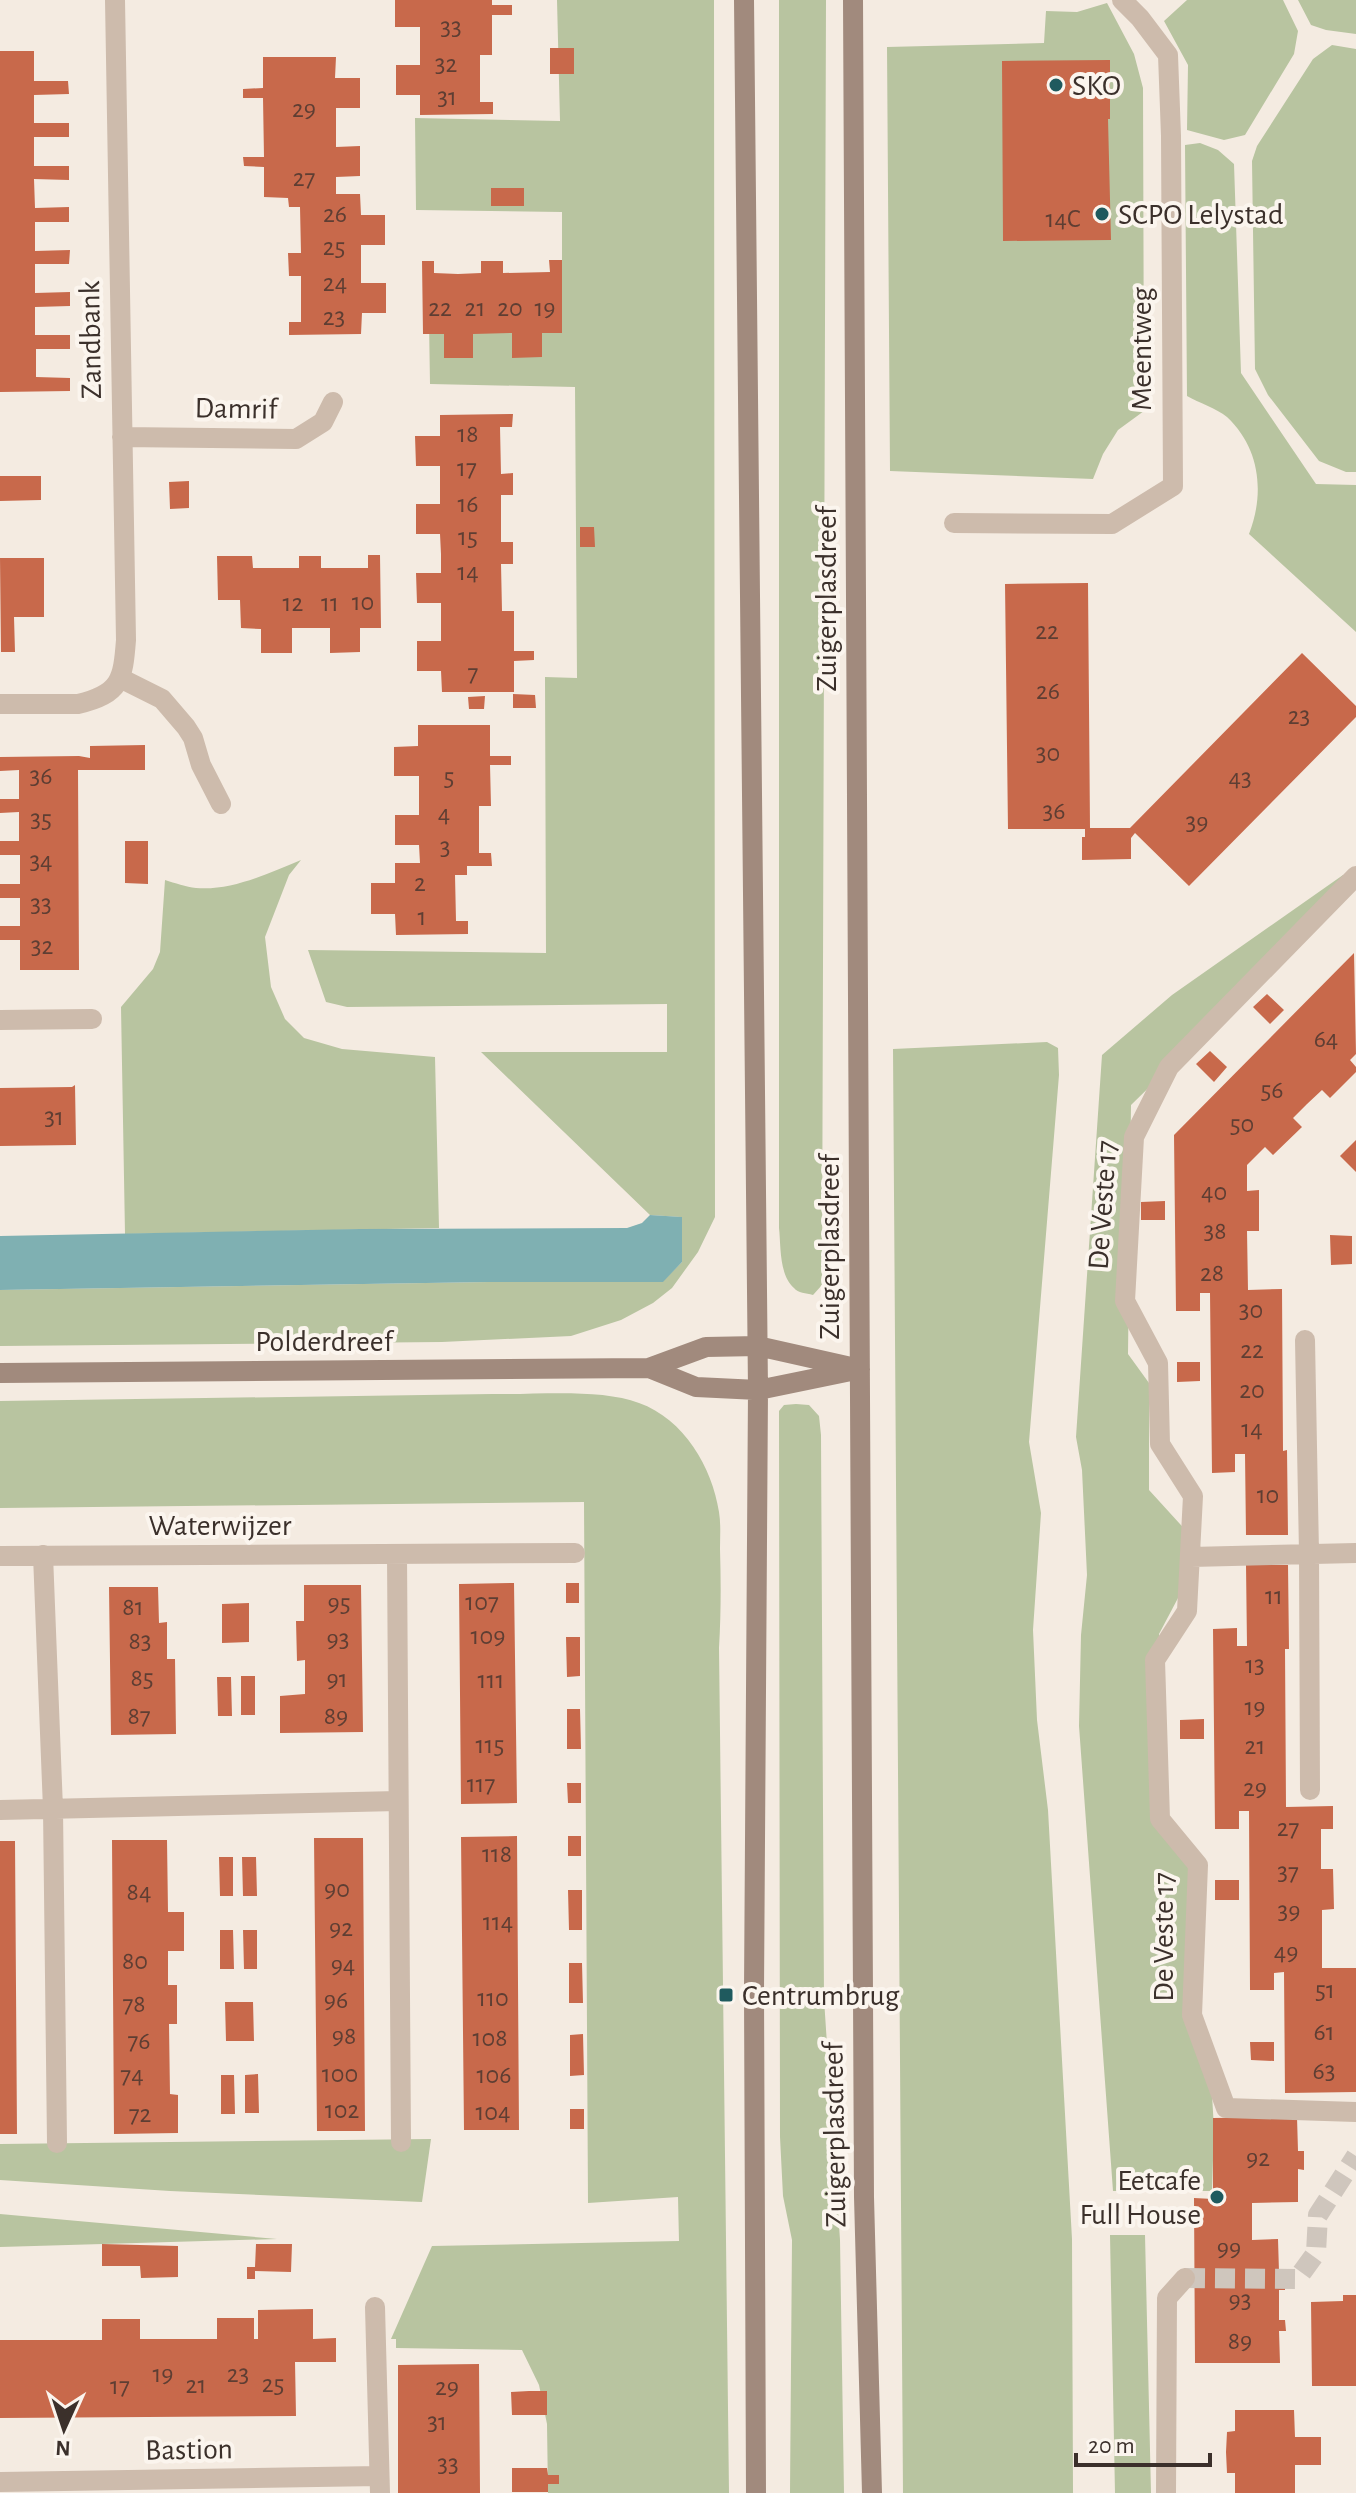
<svg xmlns="http://www.w3.org/2000/svg" width="1356" height="2493" font-family="'Alegreya Sans',sans-serif">
<style>
.green{fill:#b8c4a0}
.water{fill:#7fb0b2}
.building{fill:#c8694b}
.lines{fill:none;stroke-linecap:round;stroke-linejoin:round}
.street-tunnel{stroke:#cfc6bd;stroke-width:20;stroke-dasharray:20 10;stroke-linecap:butt}
.street{stroke:#cdbbac;stroke-width:20}
.secondary{stroke:#a18a7d;stroke-width:20}
.poi-dot{fill:#1f5a5e;stroke:#fbf5ee;stroke-width:3}
.labels{text-anchor:middle;stroke-width:8;stroke-linejoin:round;paint-order:stroke}
.number-label{font-size:26px;fill:#5e3e33}
.poi-label{font-size:30px;fill:#3b302b;stroke:#fbf5ee;text-anchor:start}
.street-label{font-size:30px;fill:#3b302b;stroke:#fbf5ee}
</style>
<rect width="100%" height="100%" fill="#f4ebe1"/>
<!-- green -->
<path class="green" d="M557,0H714L715,1217L698,1252L672,1288L653,1303L621,1320L571,1336L442,1342L0,1346V1290L489,1282H662L682,1262L681,1217L650,1215L481,1052H667V1004L347,1007L326,1002L308,950L546,953L545,677L577,678L575,387L430,384L429,321L562,320V212L416,210L415,118L560,121Z
M779,0H826L822,1285L813,1295C806,1293 798,1293 794,1288C779,1275 781,1246 779,1228Z
M1187,0H1283L1298,31L1294,54L1245,135L1224,140L1187,130L1188,65L1164,21Z
M1298,0H1356V34L1326,30L1311,25Z
M1107,3L1134,54L1143,88L1144,411L1118,430L1103,454L1093,479L890,471L887,47L1044,43L1046,11L1077,12Z
M1332,45L1356,49V472H1346L1319,461L1268,395L1255,369L1252,161L1257,146L1313,59Z
M1200,143L1218,150L1234,164L1241,373L1316,484L1356,485V632L1249,534C1265,493 1260,448 1227,417C1216,408 1199,403 1187,396L1185,145Z
M301,860L289,875L265,937L271,987L285,1019L304,1038L342,1049L435,1057L439,1228L125,1234L121,1007L153,969L160,952L165,880C175,883 186,887 196,888C232,891 269,873 301,860Z
M1343,875L1355,886L1131,1105L1128,1354L1149,1383V1490L1190,1535L1187,1581L1159,1634L1158,1825L1190,1857V1987L1209,2043L1214,2129L1212,2191H1113L1079,1726L1081,1635L1087,1575L1082,1470L1076,1437L1102,1055L1172,995Z
M1047,1042L1058,1048L1059,1075L1029,1442L1041,1513L1033,1630L1037,1720L1048,1810L1072,2239L1073,2493H903L893,1049Z
M492,1394C534,1395 600,1388 639,1403C684,1419 712,1467 719,1512C721,1524 720,1537 720,1549C721,1582 721,1615 719,1648L729,2493H548L547,2424L539,2385L522,2350L396,2348V2339H391L432,2246L679,2241L678,2197L588,2203L584,1502L0,1508V1401Z
M796,1404L809,1405L819,1416L821,1435L824,1999L840,2240L844,2493H790L792,2240L783,2196L780,2137L779,1411L784,1405Z
M431,2139L422,2202L170,2191L0,2180V2144Z
M0,2214L277,2239L0,2247Z
M1110,2235H1145L1151,2493H1115Z"/>
<!-- water -->
<path class="water" d="M650,1215L682,1217V1262L663,1282H489L0,1290V1236L360,1229L627,1228L642,1223Z"/>
<!-- building -->
<path class="building" d="M395,0H492V5H512V15H492V55H480V102H493V114L420,115V95H396V65H420V27H395Z
M550,48H574V74H550Z
M0,51H34V81H68L69,94L34,95V123H69V137H34V166H69V180L34,179L35,208L69,207V222H35V251L70,250L69,264H35V293L70,292V306L35,307V335H70V349H36V377L70,378V391L0,392Z
M263,57H336L335,78H360V108H336V147L360,146V176L336,177V194H360L361,215H385V245H361V283H386V313H362L361,334L289,335V322H301V276H289L288,253H301L300,207H289L288,198L264,197V167L244,166L243,157H264L263,98H243V89L263,88Z
M1110,60V119H1108L1111,240L1003,241L1002,61Z
M491,188H524V206H491Z
M549,260H562V333H542V357L512,358V333L473,334V358H444V334H423L422,261H434V273L458,274L481,273V261H503V273L550,272Z
M513,414L512,427H500L501,474L513,473V495H501V542H513V564H501L502,611H514V651H534V660L514,661V692H442L441,671H417V641H441V603H417L416,573H441V554L440,534H416V504H440V466H416L415,436H440V415Z
M0,476H41V500L0,501Z
M189,481V508L170,509L169,482Z
M580,527H594L595,547H580Z
M368,555H380L381,628H360V652L330,653V628H292V653H261V629L241,628L240,600H218L217,556H252L253,568H299V556H321V568H368Z
M0,558H44V617H14L15,652H1Z
M1088,583L1090,828H1130L1302,653L1356,706V717L1189,886L1135,833L1131,838V859L1082,860V837H1085V829H1008L1005,584Z
M513,694L535,695L536,708H513Z
M485,696L484,709H469L468,697Z
M418,725H490V756H511V765H490L491,806H479V853H491L492,866H467V875H455L456,921H468V934L396,935L395,914H371V883H395V863H420L419,845H395V815H419V776H394V747L418,746Z
M145,745V770H78L79,970H20V940H0V926H20V898H0V884H20V855H0V841H19V812L0,813V799H19V770L0,771V757L79,756L90,758V746Z
M125,841H148V884L125,883Z
M1354,953L1356,1054L1350,1060L1356,1067V1072L1330,1098L1322,1090L1307,1104L1293,1118L1302,1127L1273,1155L1265,1147L1247,1165V1191L1259,1190V1231H1247L1248,1290L1282,1289L1283,1451L1287,1450L1288,1535H1246L1245,1454H1235V1472L1212,1473L1210,1293H1200V1311H1176L1174,1135Z
M1267,994L1284,1010L1270,1024L1253,1007Z
M1210,1051L1227,1067L1214,1082L1196,1064Z
M75,1085L76,1145L0,1146V1088L72,1087Z
M1356,1140V1172L1340,1156Z
M1165,1201V1220H1141V1202Z
M1330,1235L1352,1236V1264L1331,1265Z
M1177,1362H1200V1381L1177,1382Z
M1246,1565H1288L1289,1649H1285L1286,1807L1333,1806V1829H1321V1869H1333L1334,1909L1322,1910V1968H1356V2092L1285,2093L1284,1972L1274,1973V1990H1250L1249,1811H1239V1829H1215L1213,1629L1237,1628V1646H1247Z
M514,1583L517,1803L461,1804L459,1584Z
M566,1583H579V1603H566Z
M304,1585H361L363,1732L280,1733V1696L305,1694V1660L297,1661L296,1621H304Z
M109,1587H158L159,1623L167,1622V1659H175L176,1734L111,1735Z
M249,1603V1642L222,1643V1604Z
M566,1637H580V1676L567,1677Z
M241,1676H255V1715H241Z
M217,1677H231L232,1716H218Z
M567,1709H580L581,1749H567Z
M1204,1719V1739H1180V1720Z
M567,1783H581V1803H568Z
M517,1836L519,2130H464L461,1837Z
M568,1836H581V1856H568Z
M314,1838H363L365,2131H317Z
M112,1840H167L168,1912H184V1951H168V1985H177V2024H169L170,2094L178,2095V2133L114,2134Z
M0,1841H15L17,2134H0Z
M219,1857H233V1896H220Z
M242,1857H256L257,1896H243Z
M1215,1880H1239V1900H1215Z
M568,1890H582V1930H569Z
M220,1930H233L234,1969H220Z
M243,1930H257V1969H244Z
M569,1963H582L583,2003H569Z
M225,2002H253L254,2041H226Z
M583,2034L584,2075L570,2076V2035Z
M1250,2042H1274V2061L1251,2060Z
M258,2074L259,2113H245V2075Z
M221,2075H234L235,2114H221Z
M570,2109H584V2129H570Z
M1297,2117L1298,2151H1304V2170L1298,2169V2202L1252,2203V2240L1278,2239L1279,2272H1285V2290H1279V2320H1285L1286,2331H1279L1280,2363H1195L1194,2198L1213,2199V2118Z
M102,2244L178,2246V2277L141,2278L140,2266H102Z
M256,2244H292L291,2272L255,2271V2279H247V2267H255Z
M1343,2295H1356V2386H1312L1311,2302L1343,2301Z
M313,2309V2339L336,2338V2362H295L296,2416L0,2418V2340H102V2319H140V2339H217V2318H254V2339H258V2310Z
M479,2364L480,2493H398V2365Z
M529,2391H547V2415H512L511,2392Z
M1235,2410H1294L1295,2437H1321V2465H1295V2493H1235V2473H1227L1226,2452L1227,2432L1235,2431Z
M512,2468H547L548,2475H559V2484H548V2492H512Z"/>
<g class="lines">
<!-- street-tunnel -->
<path class="street-tunnel" d="M1185,2278L1297,2279L1316,2253L1318,2215L1356,2156"/>
<!-- street -->
<path class="street" d="M122,437L296,439L323,422L333,402
M954,523L1112,524L1173,486L1171,136L1168,55L1140,18L1122,0
M120,678L162,699L186,727L193,738L201,765L221,804
M0,704H78C121,694 123,679 126,640L115,0
M1356,876L1169,1067L1134,1137L1125,1301L1158,1363L1160,1444L1193,1496L1187,1611L1155,1660L1160,1819L1198,1865L1192,2015L1226,2108L1356,2112
M0,1020L92,1019
M1305,1340L1309,1553L1310,1790
M43,1555L53,1809L57,2143
M397,1555L401,2142
M0,1556L575,1553
M1191,1557L1356,1553
M0,1810L398,1801
M375,2307L380,2493
M0,2482L379,2476
M1166,2493L1167,2298L1185,2278"/>
<!-- secondary -->
<path class="secondary" d="M744,0L758,1390L754,1991L756,2493
M853,0L864,2197L872,2493
M649,1368L696,1387L758,1390L851,1371
M0,1373L649,1368L706,1347L758,1346L860,1369"/>
</g>
<!-- markers -->
<g class="poi-dot">
<circle cx="1056" cy="85" r="8"/>
<circle cx="1102" cy="214" r="8"/>
<rect x="718" y="1987" width="16" height="16" rx="4"/>
<circle cx="1217" cy="2197" r="8"/>
</g>
<g class="labels">
<!-- number labels -->
<g class="number-label">
<text x="451" y="35">33</text>
<text x="446" y="72">32</text>
<text x="447" y="105">31</text>
<text x="304" y="117">29</text>
<text x="304" y="186">27</text>
<text x="335" y="222">26</text>
<text x="1063" y="227">14C</text>
<text x="334" y="255">25</text>
<text x="335" y="291">24</text>
<text x="440" y="316">22</text>
<text x="475" y="316">21</text>
<text x="510" y="316">20</text>
<text x="545" y="316">19</text>
<text x="334" y="325">23</text>
<text x="468" y="442">18</text>
<text x="467" y="476">17</text>
<text x="468" y="512">16</text>
<text x="468" y="545">15</text>
<text x="468" y="580">14</text>
<text x="363" y="610">10</text>
<text x="293" y="611">12</text>
<text x="330" y="611">11</text>
<text x="1047" y="639">22</text>
<text x="473" y="681">7</text>
<text x="1048" y="699">26</text>
<text x="1299" y="724">23</text>
<text x="1048" y="761">30</text>
<text x="41" y="784">36</text>
<text x="449" y="785">5</text>
<text x="1240" y="786">43</text>
<text x="1054" y="819">36</text>
<text x="444" y="822">4</text>
<text x="41" y="827">35</text>
<text x="1197" y="830">39</text>
<text x="445" y="855">3</text>
<text x="41" y="869">34</text>
<text x="420" y="891">2</text>
<text x="41" y="912">33</text>
<text x="422" y="925">1</text>
<text x="42" y="954">32</text>
<text x="1326" y="1047">64</text>
<text x="1272" y="1098">56</text>
<text x="54" y="1125">31</text>
<text x="1242" y="1132">50</text>
<text x="1214" y="1200">40</text>
<text x="1215" y="1239">38</text>
<text x="1212" y="1281">28</text>
<text x="1251" y="1318">30</text>
<text x="1252" y="1358">22</text>
<text x="1252" y="1398">20</text>
<text x="1252" y="1437">14</text>
<text x="1268" y="1503">10</text>
<text x="1274" y="1604">11</text>
<text x="482" y="1610">107</text>
<text x="339" y="1611">95</text>
<text x="133" y="1615">81</text>
<text x="488" y="1644">109</text>
<text x="338" y="1647">93</text>
<text x="140" y="1649">83</text>
<text x="1255" y="1673">13</text>
<text x="142" y="1686">85</text>
<text x="337" y="1687">91</text>
<text x="491" y="1688">111</text>
<text x="1255" y="1715">19</text>
<text x="139" y="1724">87</text>
<text x="336" y="1724">89</text>
<text x="490" y="1753">115</text>
<text x="1255" y="1754">21</text>
<text x="481" y="1792">117</text>
<text x="1255" y="1796">29</text>
<text x="1288" y="1836">27</text>
<text x="497" y="1862">118</text>
<text x="1288" y="1880">37</text>
<text x="337" y="1897">90</text>
<text x="139" y="1900">84</text>
<text x="1289" y="1919">39</text>
<text x="498" y="1930">114</text>
<text x="341" y="1936">92</text>
<text x="1286" y="1960">49</text>
<text x="135" y="1969">80</text>
<text x="343" y="1973">94</text>
<text x="1325" y="1998">51</text>
<text x="493" y="2006">110</text>
<text x="336" y="2008">96</text>
<text x="134" y="2012">78</text>
<text x="1324" y="2040">61</text>
<text x="344" y="2044">98</text>
<text x="490" y="2046">108</text>
<text x="139" y="2049">76</text>
<text x="1324" y="2079">63</text>
<text x="340" y="2082">100</text>
<text x="132" y="2083">74</text>
<text x="494" y="2083">106</text>
<text x="342" y="2118">102</text>
<text x="493" y="2120">104</text>
<text x="140" y="2122">72</text>
<text x="1258" y="2166">92</text>
<text x="1229" y="2256">99</text>
<text x="1240" y="2308">93</text>
<text x="1240" y="2349">89</text>
<text x="163" y="2382">19</text>
<text x="238" y="2382">23</text>
<text x="273" y="2392">25</text>
<text x="196" y="2393">21</text>
<text x="120" y="2394">17</text>
<text x="447" y="2395">29</text>
<text x="437" y="2430">31</text>
<text x="448" y="2472">33</text>
</g>
<!-- poi labels -->
<g class="poi-label">
<text x="1072" y="95">SKO</text>
<text x="1118" y="224">SCPO Lelystad</text>
<text x="742" y="2005">Centrumbrug</text>
<text x="1201" y="2190" text-anchor="end">Eetcafe<tspan x="1201" dy="34">Full House</tspan></text>
</g>
<!-- street labels -->
<g class="street-label">
<text transform="translate(90 340) rotate(-91)" y="10">Zandbank</text>
<text transform="translate(1141 349) rotate(-90)" y="10">Meentweg</text>
<text transform="translate(236 408) rotate(1)" y="10">Damrif</text>
<text transform="translate(826 599) rotate(-90)" y="10">Zuigerplasdreef</text>
<text transform="translate(1102 1205) rotate(-86)" y="10">De Veste 17</text>
<text transform="translate(829 1247) rotate(-90)" y="10">Zuigerplasdreef</text>
<text x="324" y="1351">Polderdreef</text>
<text x="220" y="1535">Waterwijzer</text>
<text transform="translate(1163 1937) rotate(-90)" y="10">De Veste 17</text>
<text transform="translate(834 2135) rotate(-91)" y="10">Zuigerplasdreef</text>
<text transform="translate(189 2449) rotate(-1)" y="10">Bastion</text>
</g>
</g>
<!-- north arrow -->
<g transform="translate(64 2429) rotate(183)" stroke="#fbf5ee" stroke-width="6" paint-order="stroke">
<path d="M0-6L14 30L0 20L-14 30Z" fill="#3b302b"/>
<text y="-12" font-size="22" font-weight="bold" text-anchor="middle" fill="#3b302b">N</text>
</g>
<!-- scale -->
<path d="M1076 2453v12h134v-12" fill="none" stroke="#3b302b" stroke-width="4"/>
<text x="1088" y="2453" font-size="24" fill="#3b302b" stroke="#fbf5ee" stroke-width="6" paint-order="stroke">20 m</text>
</svg>
